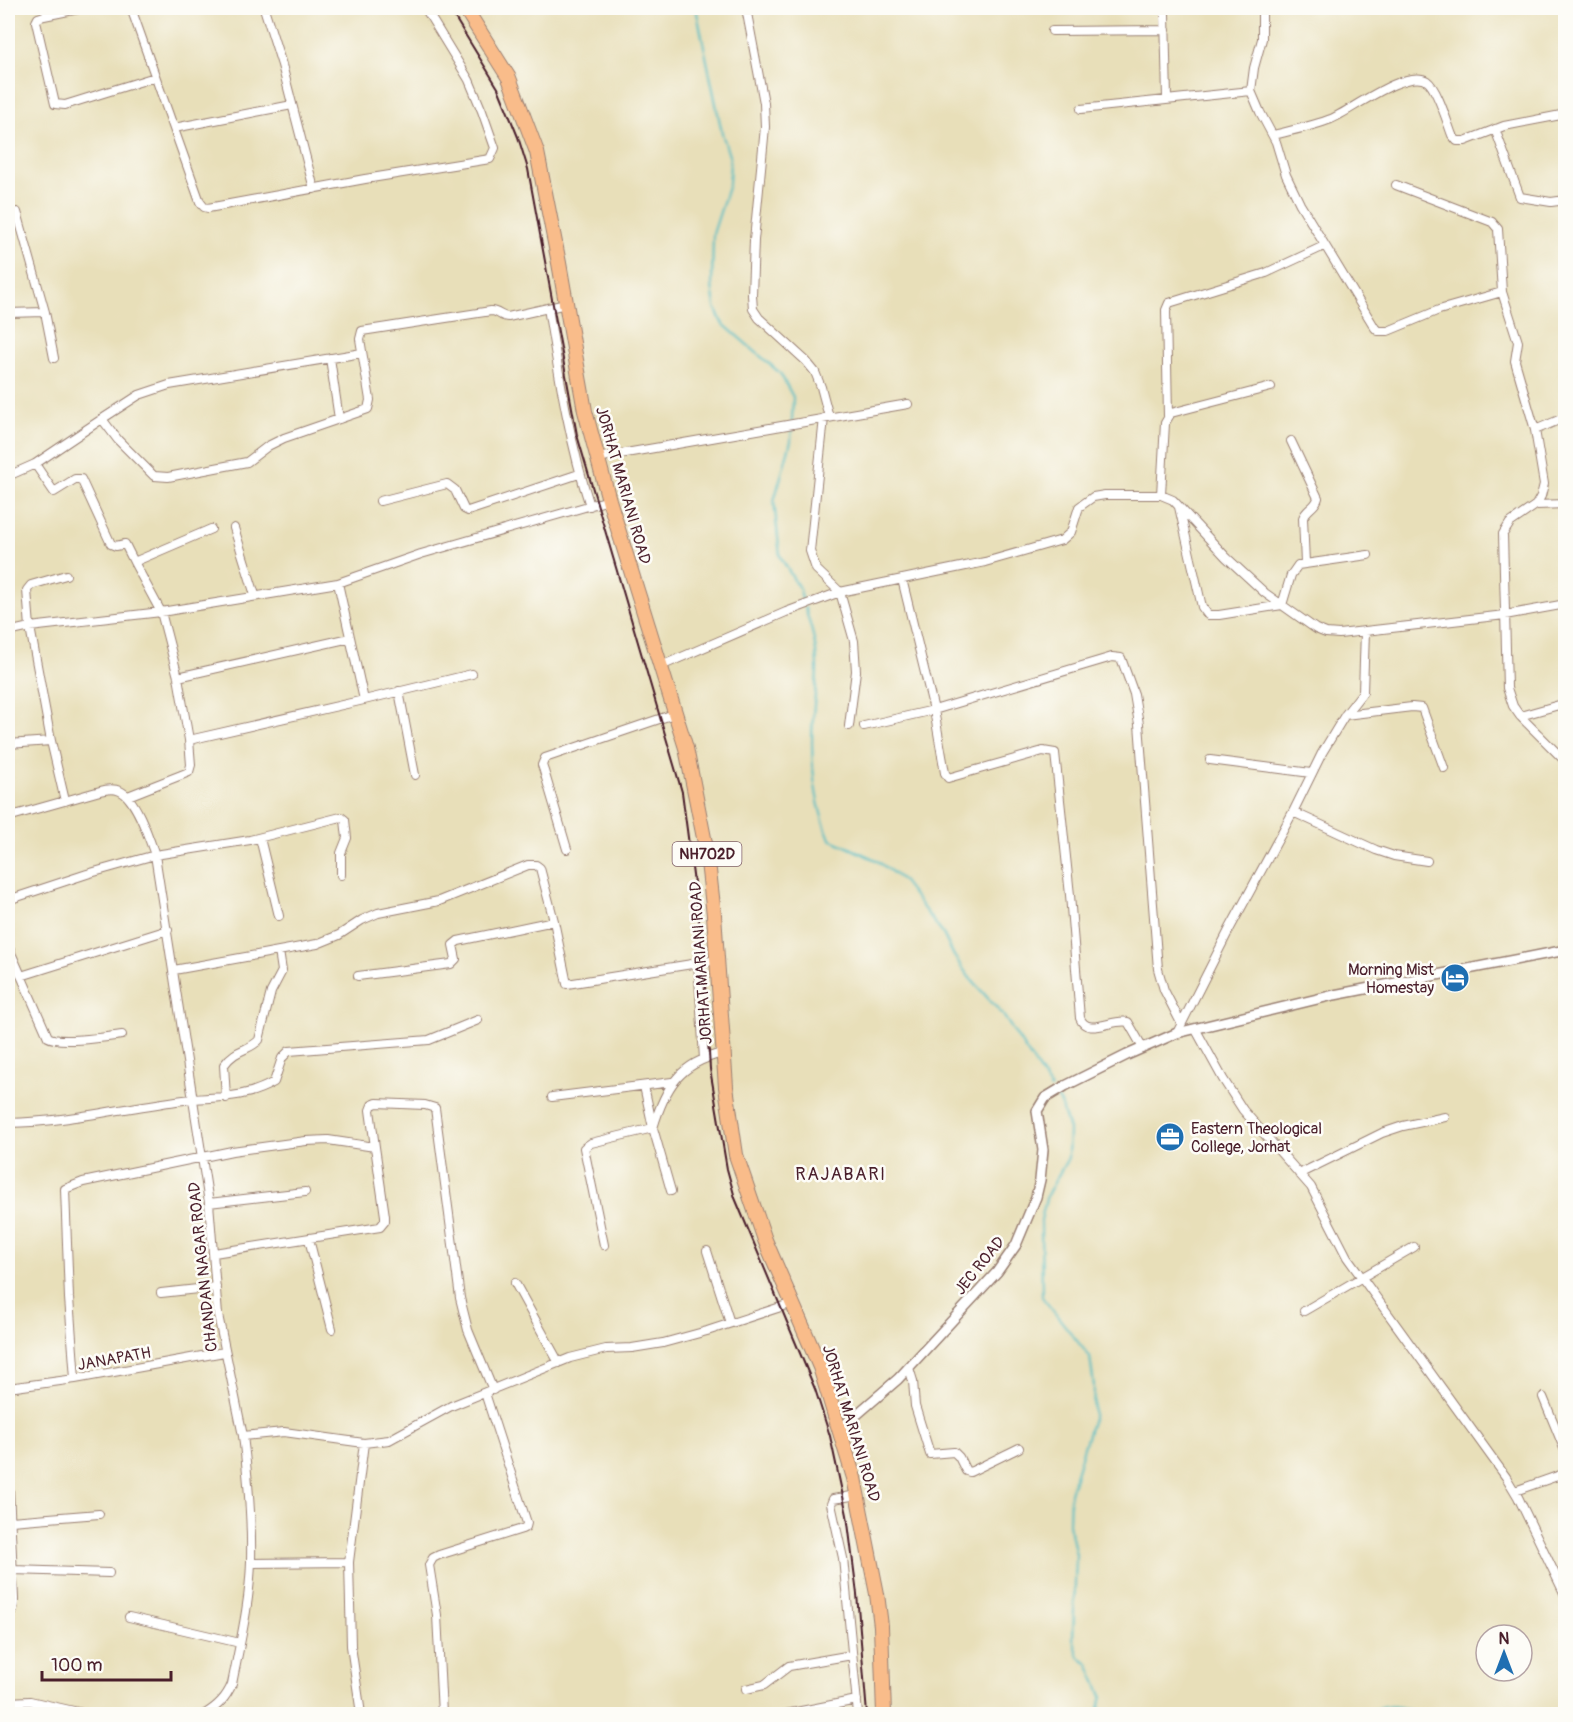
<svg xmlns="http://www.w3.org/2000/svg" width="1573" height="1722" font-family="Pangolin,sans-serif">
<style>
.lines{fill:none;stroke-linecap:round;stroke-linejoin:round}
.stream{stroke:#4ebcc5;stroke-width:2}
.minor-casing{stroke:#997f72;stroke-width:10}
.tertiary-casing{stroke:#997f72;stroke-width:12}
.trunk-casing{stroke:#997f72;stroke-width:16}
.minor{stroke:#fff;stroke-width:8}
.tertiary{stroke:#fff;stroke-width:9}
.trunk{stroke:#f9bc8a;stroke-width:14}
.rail{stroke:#4a1f2b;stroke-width:2}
.labels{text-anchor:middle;stroke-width:5;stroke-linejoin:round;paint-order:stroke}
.shield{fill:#fdfcf7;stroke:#806168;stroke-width:1.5}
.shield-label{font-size:15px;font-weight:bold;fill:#4a1f2b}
.street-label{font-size:16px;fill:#4a1f2b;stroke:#fdfcf7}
.poi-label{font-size:16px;fill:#4a1f2b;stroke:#fdfcf7;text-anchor:end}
.neighbourhood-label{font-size:18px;letter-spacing:1.5px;fill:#4a1f2b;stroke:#fdfcf7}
</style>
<rect width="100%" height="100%" fill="#fdfcf7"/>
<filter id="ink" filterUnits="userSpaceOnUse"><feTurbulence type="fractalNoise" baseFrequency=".0167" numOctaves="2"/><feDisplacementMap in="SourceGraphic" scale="12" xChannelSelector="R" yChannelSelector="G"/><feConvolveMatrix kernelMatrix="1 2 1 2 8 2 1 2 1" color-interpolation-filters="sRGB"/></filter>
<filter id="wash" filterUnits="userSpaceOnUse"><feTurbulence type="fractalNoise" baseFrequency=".008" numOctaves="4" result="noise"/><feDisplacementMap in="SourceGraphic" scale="24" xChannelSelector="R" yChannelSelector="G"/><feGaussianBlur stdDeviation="1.35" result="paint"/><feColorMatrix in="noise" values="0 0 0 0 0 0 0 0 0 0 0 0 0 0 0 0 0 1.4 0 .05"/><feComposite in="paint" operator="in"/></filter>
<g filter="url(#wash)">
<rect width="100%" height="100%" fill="#e8dfb9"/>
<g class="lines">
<!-- stream -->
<path class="stream" d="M696,8L722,133L730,159L729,184L713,234L712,286L715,307L722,323L780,373L793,397L791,441L774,501L780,556L800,590L803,603
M805,608C811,627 817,646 817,667C817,683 814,700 813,717C810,759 813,800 830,839L876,860L901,879L943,934L954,956L969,977L1003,1015L1051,1089
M1055,1094L1061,1104L1069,1130L1068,1158L1047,1195L1041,1220L1042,1297L1090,1357L1094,1386L1093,1418L1070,1493L1069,1524L1076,1555L1073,1638L1079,1657L1088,1663L1102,1696L1098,1714
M1362,1714C1382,1706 1398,1702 1417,1714"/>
</g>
</g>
<g filter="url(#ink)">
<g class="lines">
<!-- minor casing -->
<g class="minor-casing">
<path id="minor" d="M83,8L44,16L38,18L36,22L55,104L65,105L155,77
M131,8L200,202L204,207L208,208L365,179L490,159L495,148L482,111L469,80L425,8
M264,8L282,65L314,189
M746,8L764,103L765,127L754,240L752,295L753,309L759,318L806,361L815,372L821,387L829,417
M1262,8V39L1254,68L1251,91L1260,112L1276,142L1286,175L1300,204L1375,328L1378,331H1388L1439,310L1502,292
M1165,14L1167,99
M1052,31L1166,30
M1081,109L1251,91
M174,128L292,105
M1495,129L1520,197L1551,202L1566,200
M1274,135C1293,130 1313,126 1331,119C1352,110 1406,68 1427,81C1437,88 1447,122 1452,135L1457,141H1465L1504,126L1566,114
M1396,185L1492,222L1498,229L1502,292L1518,342L1515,361L1535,430L1544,484L1541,496L1536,505L1510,523L1503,534L1507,688L1513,706L1520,716L1566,762
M17,212L45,312L54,358
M548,308C559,375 569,441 590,506
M8,313L45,312
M330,358L339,419
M1168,416L1166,310L1169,303L1266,273L1324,246
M824,418L810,551L816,569L840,592L854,641L856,671L849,726
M102,419L139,395L169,385L362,353
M1535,430L1566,417
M1291,441L1318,498C1316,507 1306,509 1303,518L1305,563
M597,458L908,404
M35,464L54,492L75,479H81L111,544L116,546L125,544L134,562L211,529
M8,476L35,464L102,419L118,440L154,476L168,477L247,462L268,446L284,438L368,409L370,400L360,339L362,331L491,311C498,311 501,317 508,317L566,304
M1161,495L1165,423L1171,413L1271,387
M380,501L447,484L455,490L464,509L468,511L579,474
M1536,505L1566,504
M1179,507L1202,607L1208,615H1219L1282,605L1291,575L1298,565L1368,555
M234,528L255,595
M134,562L161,612L178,677L189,740
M902,579L934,710L945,773L948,778L1043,751L1055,753L1070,895L1080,1018C1087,1037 1113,1018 1128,1022L1143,1048
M8,632L30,627L161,612L338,583L421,554L609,500
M661,666L786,612L840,592L985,562L1062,540L1071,532L1079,507L1093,497L1105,495H1161L1173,500L1226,557L1265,593L1316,629L1326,633L1339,634L1505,615L1566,604
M178,677L350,638
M399,691L415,775
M364,700L472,674
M1345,715L1412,707L1422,708L1444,768
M1520,716L1566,703
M864,726L934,710L1112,657L1121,658L1134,694L1139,724L1158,969L1164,990L1181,1023
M8,744L51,741
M1210,760L1311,773
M128,796L189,772L191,765L189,740L364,700L338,583
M65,801L51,741L30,627L27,590L31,585L66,575
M1293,812L1376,850L1394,856L1427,861
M8,817L100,791C107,789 113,788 120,791C136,798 149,838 155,855L250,840L341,817L345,820L347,838L341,853V875
M260,838L279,916
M567,849L544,771L542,765L545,758L674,714
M8,900L87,874L155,855L209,1203L218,1315L243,1436L284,1432L364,1443L389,1440L451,1406L570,1358L606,1349L632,1348L663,1343L707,1331L793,1303
M8,946L48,1037C59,1044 106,1037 122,1035
M698,961L704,1059
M174,970L317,944L339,935L362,920L378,913L439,901L528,865H536L540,868L554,921
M21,976L168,930
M358,976L451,964L456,959L453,945L458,941L554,921L567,984L717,960
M1196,1030L1223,1079L1243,1110L1311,1187L1347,1257L1506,1477L1518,1497L1566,1597
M1177,1033L1229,930L1293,812L1322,753L1345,715L1363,692L1365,631
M644,1086L653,1128L671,1191
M552,1097L672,1082
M226,1098L224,1065C236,1048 249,1051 259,1040L271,992L282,971L279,951
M8,1123C64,1122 120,1109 176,1101C211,1096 241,1101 274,1082L282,1058L289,1051L429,1040L478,1020
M375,1147L370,1110L372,1105L377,1103L425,1105L435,1108L460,1298L468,1330L493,1390
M1299,1174L1382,1133L1403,1126L1445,1117
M209,1203L305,1192
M309,1239L332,1329
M604,1245L584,1148L591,1143L653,1128C665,1088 679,1063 723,1053
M707,1251L730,1323
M515,1283L559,1363
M161,1293L216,1287
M1304,1311L1414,1247
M909,1368L913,1381L915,1406L930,1454L954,1452L959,1457L966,1471L970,1472L1019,1448
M75,1379L69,1298L65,1189L83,1182L232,1151L306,1141L328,1140L375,1147L385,1216V1221L380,1227L214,1253
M8,1388L75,1379L224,1352
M1543,1397L1566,1453
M8,1466L14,1599C14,1606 14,1612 8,1616
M1515,1491L1566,1473
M858,1495L833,1499L831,1504L843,1558L858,1714
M11,1521L99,1514
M251,1563L349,1562
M13,1570L109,1573
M129,1617L240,1643
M746,1689L764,1685L789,1666L852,1655
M8,1702L30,1701L87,1714
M205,1714C218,1706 226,1698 232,1684C240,1643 250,1602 251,1561C252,1519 248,1477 243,1436
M361,1714L351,1646L349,1562L364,1443
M442,1714L437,1615L429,1565L433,1558L439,1555L522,1529L526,1527L527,1523L485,1393
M786,1714L857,1700"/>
</g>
<!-- tertiary casing -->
<g class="tertiary-casing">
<path id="tertiary" d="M840,1429L898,1379L997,1272L1016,1245L1036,1197L1040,1180L1043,1150L1037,1111L1045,1098L1065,1086L1127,1055L1177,1033L1334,995L1566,950"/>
</g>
<!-- trunk casing -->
<g class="trunk-casing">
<path id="trunk" d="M465,8L509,78L537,152L559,263L585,411L609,500L686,748L707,853L714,915L726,1087L736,1155L765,1240L820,1367L854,1478L877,1594L881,1626L884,1714"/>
</g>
<!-- minor -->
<use href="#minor" class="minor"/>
<!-- tertiary -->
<use href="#tertiary" class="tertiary"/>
<!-- trunk -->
<use href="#trunk" class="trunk"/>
<!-- rail -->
<path class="rail" d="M449,8L498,88L518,137L528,169L577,435L682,792L703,951L710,1069L727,1169L735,1198L815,1389L830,1436L847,1515L857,1594L867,1714"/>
</g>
</g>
<!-- icons -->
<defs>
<g id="hotel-disc" transform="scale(1.5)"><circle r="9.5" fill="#1f6fb2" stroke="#fdfcf7"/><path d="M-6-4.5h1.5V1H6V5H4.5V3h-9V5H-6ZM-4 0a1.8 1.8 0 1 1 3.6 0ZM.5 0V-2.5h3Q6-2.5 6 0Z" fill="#fff"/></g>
<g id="office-disc" transform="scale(1.5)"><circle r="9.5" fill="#1f6fb2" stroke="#fdfcf7"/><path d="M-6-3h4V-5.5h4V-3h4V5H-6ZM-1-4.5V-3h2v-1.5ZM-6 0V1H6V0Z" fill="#fff"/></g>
</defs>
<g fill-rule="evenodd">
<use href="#hotel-disc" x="1455" y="978"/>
<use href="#office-disc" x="1170" y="1137"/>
</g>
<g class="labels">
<!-- shield labels -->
<rect class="shield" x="672.5" y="842" width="69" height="24" rx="4.5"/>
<g class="shield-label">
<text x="707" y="859">NH702D</text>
</g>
<!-- street labels -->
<g class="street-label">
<text transform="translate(624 485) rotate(74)" y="6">JORHAT MARIANI ROAD</text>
<text transform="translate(700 963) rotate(-94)" y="6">JORHAT MARIANI ROAD</text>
<text transform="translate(979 1265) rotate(-51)" y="6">JEC ROAD</text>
<text transform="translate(202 1267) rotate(-96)" y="6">CHANDAN NAGAR ROAD</text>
<text transform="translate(114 1358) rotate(-10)" y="6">JANAPATH</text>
<text transform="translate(852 1423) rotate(73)" y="6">JORHAT MARIANI ROAD</text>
</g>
<!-- poi labels -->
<g class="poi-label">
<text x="1434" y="975">Morning Mist<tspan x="1434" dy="18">Homestay</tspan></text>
<text x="1191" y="1134" text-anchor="start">Eastern Theological<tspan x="1191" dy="18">College, Jorhat</tspan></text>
</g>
<!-- neighbourhood labels -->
<g class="neighbourhood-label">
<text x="841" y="1180">RAJABARI</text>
</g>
</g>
<!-- margin -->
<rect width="1573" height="1722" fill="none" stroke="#fdfcf7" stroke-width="30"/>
<!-- north arrow -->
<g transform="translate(1504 1653)"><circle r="28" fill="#fdfcf7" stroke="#b5a4a5" stroke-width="1.5"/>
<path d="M0-4.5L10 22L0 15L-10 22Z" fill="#1f6fb2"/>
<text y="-9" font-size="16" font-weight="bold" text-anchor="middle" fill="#4a1f2b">N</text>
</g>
<!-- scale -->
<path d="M42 1671v9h129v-9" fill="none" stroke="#4a1f2b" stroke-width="3"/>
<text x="51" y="1671" font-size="18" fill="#4a1f2b" stroke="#fdfcf7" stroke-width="4.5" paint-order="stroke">100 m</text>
</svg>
